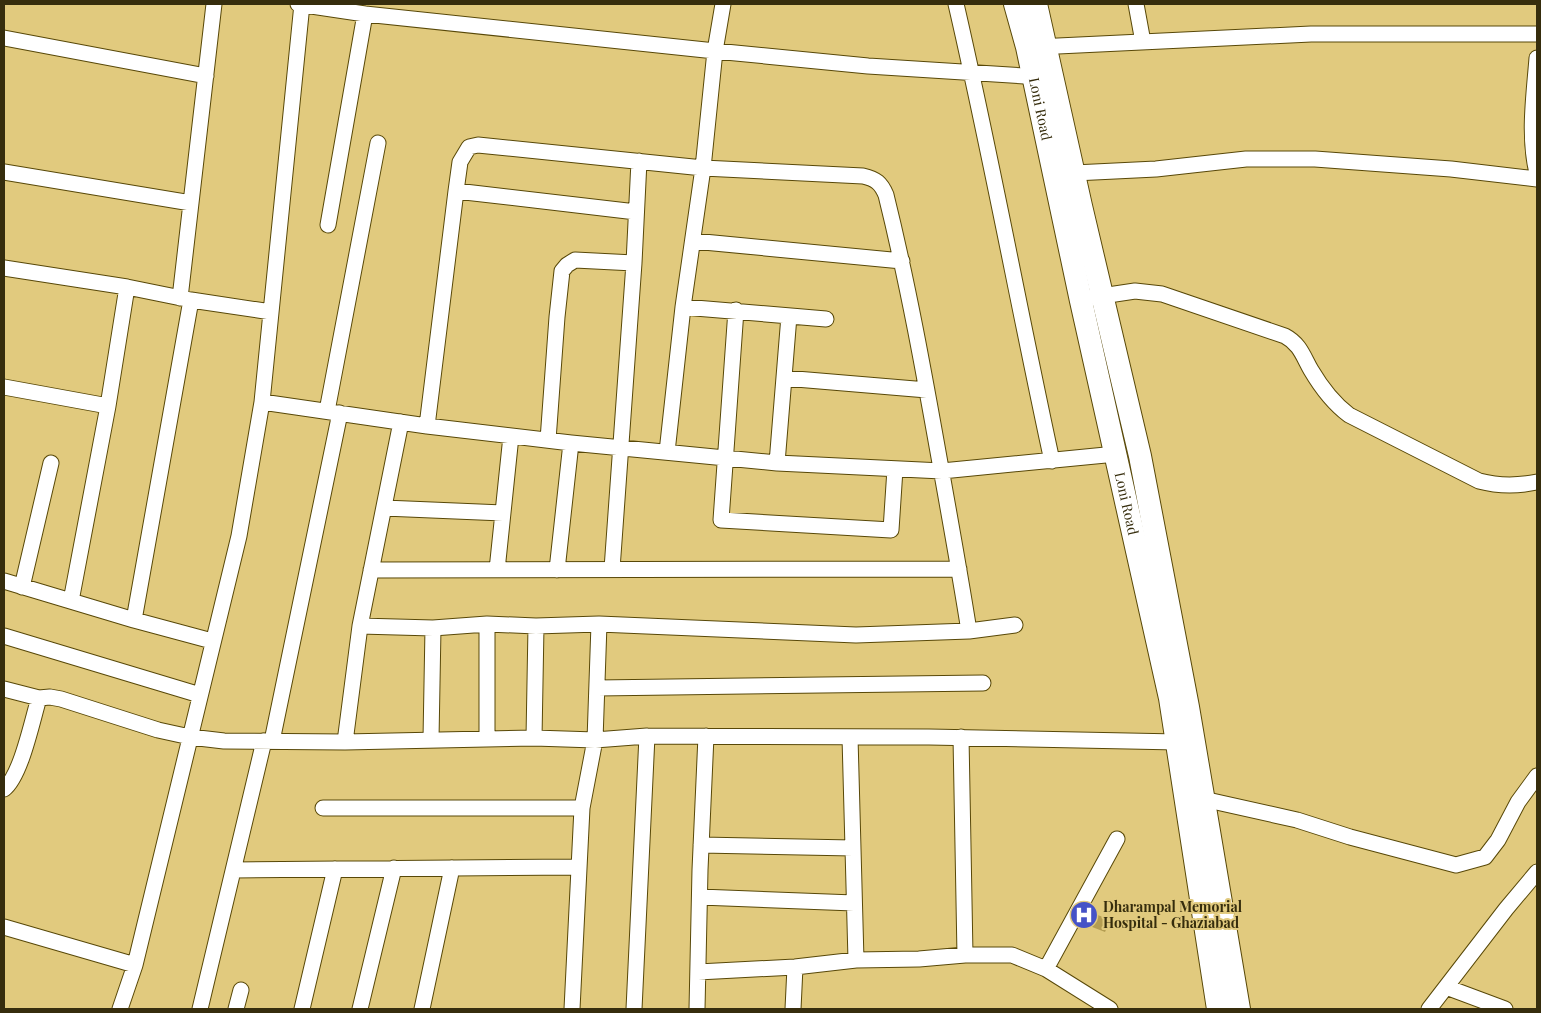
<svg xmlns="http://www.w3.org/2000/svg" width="1541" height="1013" font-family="'Playfair Display',serif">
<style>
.building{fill:#b49d52}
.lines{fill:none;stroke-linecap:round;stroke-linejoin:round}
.minor-casing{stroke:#584808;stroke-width:17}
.highway-casing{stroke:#584808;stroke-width:24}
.minor{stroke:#fff;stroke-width:15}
.highway{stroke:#fff;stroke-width:22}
.labels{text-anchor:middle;stroke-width:4;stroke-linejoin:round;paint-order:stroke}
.street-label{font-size:14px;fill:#362d0d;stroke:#e1ca7e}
.poi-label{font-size:14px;font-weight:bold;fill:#362d0d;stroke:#e1ca7e;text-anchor:start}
</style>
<rect width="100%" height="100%" fill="#e1ca7e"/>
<!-- building -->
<path class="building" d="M1088,911L1110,920L1105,932L1082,923Z"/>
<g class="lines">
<!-- minor casing -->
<g class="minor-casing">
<path id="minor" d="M298,4L365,14L715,51L868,66L1041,77
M956,4C991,155 1019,309 1052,461
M1136,4L1143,42
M4,38L206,76
M1037,47L1311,34H1537
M1537,58C1534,96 1528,136 1537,173
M4,172L191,203
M1074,173L1156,169L1246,159H1315L1451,169L1537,179
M456,191L636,212
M328,225L365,14
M693,241L902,261
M4,268L127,287L191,300L271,312
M1095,297L1135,291L1162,294L1285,336C1300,344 1303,356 1311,370C1321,387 1333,403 1349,415L1479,481C1498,486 1518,486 1537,482
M180,298L214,4
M683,307L826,319
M736,310L721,520L891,530L895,469
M784,378L927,390
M4,387L108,406
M262,402L427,426L571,443L777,463L942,471L1116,454
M327,411L378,143
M427,426L456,191L460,162L469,147L478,145L703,168L863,176C876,179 881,183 886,195C908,284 924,373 940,463C950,519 960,574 969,631
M548,440L557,317L562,271L567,265L575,260L634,263
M667,452L683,307L703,168L715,51L723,4
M777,463L789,316
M384,508L503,513
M612,569L634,263L639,161
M371,570L959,569
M497,570L511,436
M557,570L571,443
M4,581L134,620L212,641
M22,587L51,463
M71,601L108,406L127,287
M134,620L191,300
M487,624V738
M360,626L433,628L487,624L536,626L599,624L856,635L969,631L1015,625
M4,636L200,695
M597,688L983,683
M4,689L39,698L50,697L61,699L158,730L190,737L224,741L345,742L534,738L595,740L647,736L929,737L1178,742
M850,737L856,960
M961,737L965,955
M534,738L536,626
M431,739L433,628
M272,741L340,413
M345,742L360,626L401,422
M4,789C21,776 32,721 39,698
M1203,799L1297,820L1350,837L1456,865L1485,857L1498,840L1518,802L1537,776
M323,808H582
M701,845L853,848
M234,870L578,867
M700,897L854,903
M4,927L135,965
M1046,969L1117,839
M698,972L795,967L856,960L919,959L965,955H1012L1046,969L1110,1009
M1446,987L1505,1009
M120,1009L135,965L239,536L262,402L302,4
M200,1009L264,741
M236,1009L241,990
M302,1009L335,869
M360,1009L394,868
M422,1009L452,868
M572,1009L582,808L595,740L599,624
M634,1009L647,736
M697,1009L700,870L706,736
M793,1009L795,967
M1429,1009L1506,909L1537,872"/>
</g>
<!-- highway casing -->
<g class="highway-casing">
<g id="highway">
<path id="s1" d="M1015,4L1027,47L1081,301L1170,698L1218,1009"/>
<path d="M1036,4L1081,206L1140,456L1188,707L1239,1009"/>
</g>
</g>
<!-- minor -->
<use href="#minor" class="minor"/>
<!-- highway -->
<use href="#highway" class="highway"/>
</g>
<!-- icons -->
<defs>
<g id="hospital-disc" transform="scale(1.4375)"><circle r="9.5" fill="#4552c7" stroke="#e1ca7e"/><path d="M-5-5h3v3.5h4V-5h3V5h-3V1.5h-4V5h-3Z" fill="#fff"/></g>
</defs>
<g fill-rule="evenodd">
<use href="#hospital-disc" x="1084" y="915"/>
</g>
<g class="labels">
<!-- street labels -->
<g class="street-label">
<text dy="5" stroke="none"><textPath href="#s1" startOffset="108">Loni Road</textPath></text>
<text dy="5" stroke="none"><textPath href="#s1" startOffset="512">Loni Road</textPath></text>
</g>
<!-- poi labels -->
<g class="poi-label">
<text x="1103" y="912">Dharampal Memorial<tspan x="1103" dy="16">Hospital - Ghaziabad</tspan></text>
</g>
</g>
<!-- border -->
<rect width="1541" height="1013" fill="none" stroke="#362d0d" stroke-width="10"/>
</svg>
